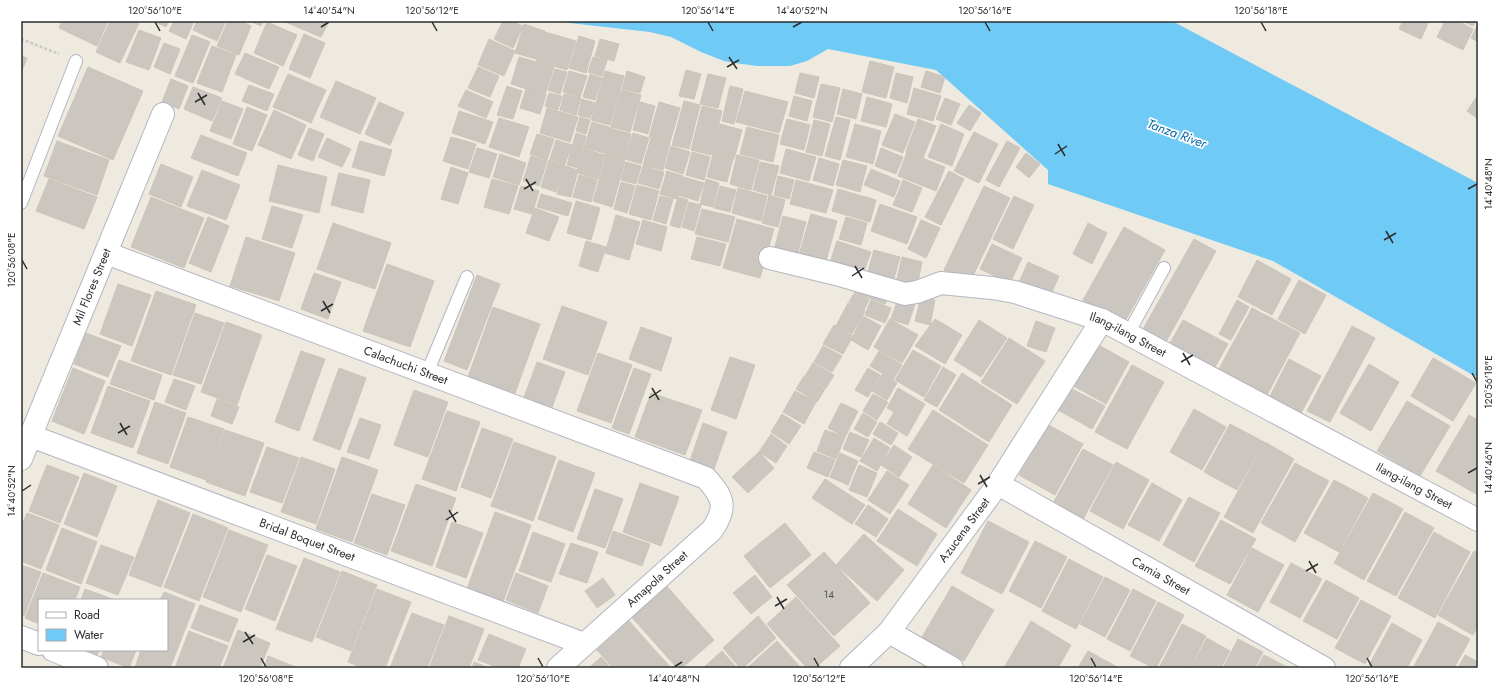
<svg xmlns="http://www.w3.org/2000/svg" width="1499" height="689" font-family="Jost,sans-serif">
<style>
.water{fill:#6fcaf5}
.building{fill:#cbc6bf;stroke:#cbc6b9}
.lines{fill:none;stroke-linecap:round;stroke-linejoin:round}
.service-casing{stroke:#b4b5c1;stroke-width:14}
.minor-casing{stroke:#b4b5c1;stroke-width:24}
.tertiary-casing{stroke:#b4b5c1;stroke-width:24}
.path{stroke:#c9c9c9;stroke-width:2.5;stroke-dasharray:3 2;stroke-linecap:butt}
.service{stroke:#fff;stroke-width:12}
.minor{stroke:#fff;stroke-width:22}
.tertiary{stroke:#fff;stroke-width:22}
.ticks{fill:none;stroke:#2e2e2e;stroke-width:1.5}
.labels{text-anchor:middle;stroke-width:3.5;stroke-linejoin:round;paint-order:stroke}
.number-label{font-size:10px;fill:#555452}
.street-label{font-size:12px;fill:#2e2e2e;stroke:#fff}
.water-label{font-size:13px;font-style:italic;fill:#0768a8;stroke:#fff}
.neatline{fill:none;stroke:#2e2e2e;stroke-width:1.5}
.ticks-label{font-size:10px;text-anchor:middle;fill:#2e2e2e}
</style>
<rect width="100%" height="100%" fill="#efeae0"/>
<!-- water -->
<path class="water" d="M552,21H1172L1478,183V378L1273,261L1048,184V170L936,70L828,49L807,61L790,66H757L735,63L724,61L701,52L671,37L650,32Z"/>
<!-- building -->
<path class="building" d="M62,21H108L97,46L59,28Z
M110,21H135L139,23L120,63L96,52Z
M153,21H169L166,27Z
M174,21H194L186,39L169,31Z
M197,21H226L217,41L193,30Z
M228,21H241L251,26L239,55L217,46Z
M250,21H263L261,26Z
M283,21H329L321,37Z
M503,21H511L523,26L513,48L494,39Z
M1403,21H1429L1421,39L1399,29Z
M1445,21H1458L1473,29L1463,50L1437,37Z
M1462,21H1476L1473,26Z
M267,22L297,35L283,66L254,53Z
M524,24L545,31L536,59L515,53Z
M1478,24V42L1471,38Z
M139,30L161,38L149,70L126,62Z
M545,32L576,41L567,70L536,61Z
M304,34L325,43L310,78L289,69Z
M192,35L210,42L193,83L175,76Z
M579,36L595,41L586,73L569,68Z
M489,39L515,51L504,76L478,65Z
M600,39L619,44L614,61L595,56Z
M164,43L180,49L170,74L154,67Z
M212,46L236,55L222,92L197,83Z
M245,53L279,67L269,89L235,74Z
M21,56L27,58L21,73Z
M519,57L554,67L545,95L511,84Z
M593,57L607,60L602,76L588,72Z
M870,61L894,67L886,98L862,92Z
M88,67L143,91L113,160L58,136Z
M478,67L499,76L490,97L468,88Z
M555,69L567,72L560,94L548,90Z
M686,70L701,74L694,99L679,96Z
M569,71L587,76L580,97L563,92Z
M605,71L624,76L610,125L591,120Z
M627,71L645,77L640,93L622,89Z
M926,71L945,77L940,93L921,87Z
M800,73L819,77L814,98L795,93Z
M896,73L913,77L907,103L890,98Z
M288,74L326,90L311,123L273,107Z
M590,74L602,78L595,100L583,97Z
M708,74L726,78L718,108L700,104Z
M171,79L188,86L179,109L162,102Z
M336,81L376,98L360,134L320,117Z
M821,84L840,88L832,122L813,117Z
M249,85L274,94L267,111L242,101Z
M507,86L522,91L513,119L497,115Z
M730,86L743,89L734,124L722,121Z
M193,87L222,98L212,121L184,109Z
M914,88L941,96L933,121L907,114Z
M526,89L546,95L540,114L520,108Z
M843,89L862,94L856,119L837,114Z
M466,90L493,102L486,118L458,106Z
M621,90L641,95L630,132L611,127Z
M745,91L788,102L779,133L736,122Z
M549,93L562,96L558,110L545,106Z
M564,94L581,98L576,115L560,110Z
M1478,95V119L1467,111Z
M794,96L812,101L807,121L789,116Z
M867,97L892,104L886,127L861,121Z
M945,98L960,104L951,125L936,119Z
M582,99L595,103L590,118L578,115Z
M222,101L243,109L231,139L210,131Z
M684,101L700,105L689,149L672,145Z
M379,102L404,113L390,145L365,134Z
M640,102L655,106L648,134L633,130Z
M659,102L680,108L670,142L649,137Z
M969,105L981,113L970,131L957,123Z
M702,106L722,111L711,155L691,150Z
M247,107L267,115L252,151L233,144Z
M547,108L578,117L570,142L540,133Z
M274,110L306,125L291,159L258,145Z
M459,111L493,122L485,144L452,133Z
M895,114L915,122L903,153L882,145Z
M580,117L590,120L586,134L576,131Z
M836,117L850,120L840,160L825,156Z
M499,118L529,127L519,157L489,147Z
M787,119L810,125L804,150L780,144Z
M918,119L936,126L923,158L906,151Z
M814,120L830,124L822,156L806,152Z
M592,122L612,128L605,153L584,148Z
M720,124L742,130L734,159L712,153Z
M855,124L881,131L873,164L846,157Z
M941,124L964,134L952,166L928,157Z
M747,127L779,135L773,162L740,154Z
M309,128L324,134L313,161L298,155Z
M612,129L631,134L624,160L605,155Z
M974,132L998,144L979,183L954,171Z
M576,133L586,136L578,168L567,165Z
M633,133L649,138L641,164L625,159Z
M537,134L554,139L547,160L530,154Z
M201,135L247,153L238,176L191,158Z
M451,137L476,144L468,169L443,161Z
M327,138L351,149L342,167L318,157Z
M651,138L670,143L663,170L643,165Z
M556,140L572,145L565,164L550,159Z
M57,141L109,160L97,195L44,176Z
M360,141L392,150L384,176L352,167Z
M1007,141L1020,148L999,187L986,180Z
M671,146L690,152L683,174L665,168Z
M477,148L497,154L489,178L469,172Z
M881,148L903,157L896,174L875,166Z
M584,149L605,155L598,179L577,173Z
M786,149L816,157L809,181L780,173Z
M692,152L710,157L704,180L686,175Z
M907,152L945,167L936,191L898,176Z
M1026,153L1040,164L1029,178L1016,167Z
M500,154L526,163L519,185L493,177Z
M713,154L733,159L727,182L707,177Z
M737,155L759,160L751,190L730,184Z
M531,156L547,161L539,186L523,181Z
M606,156L625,161L612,207L593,201Z
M819,158L839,164L833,186L813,180Z
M549,160L565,165L556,192L541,187Z
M843,160L867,166L860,192L836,185Z
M626,162L641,166L636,184L621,180Z
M760,162L779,166L771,195L753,190Z
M161,164L193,177L181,207L149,194Z
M278,165L327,177L319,213L269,201Z
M565,166L578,170L571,197L557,194Z
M643,166L664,172L659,189L638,183Z
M451,167L468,173L458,204L441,199Z
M871,169L900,181L894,197L864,185Z
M202,170L240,185L226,220L187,206Z
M667,171L683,176L677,199L660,194Z
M949,171L964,179L941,225L925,217Z
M339,173L370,180L363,213L331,205Z
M579,175L597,180L591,202L573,197Z
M778,176L794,180L789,199L774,195Z
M684,177L704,183L698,201L678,195Z
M49,179L97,197L84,229L36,211Z
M492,179L518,186L509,214L484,207Z
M706,179L719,183L713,207L700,204Z
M796,180L833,190L826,213L790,204Z
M903,180L922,188L912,212L893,205Z
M621,182L635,186L627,213L614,209Z
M637,185L659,191L651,220L629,214Z
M521,186L539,191L532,214L514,209Z
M720,186L736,190L730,212L714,208Z
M984,186L1010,198L970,282L944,270Z
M738,188L767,196L761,221L732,213Z
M838,189L876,200L870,222L832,211Z
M541,194L572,203L568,216L537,207Z
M769,195L785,200L778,227L762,223Z
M660,196L673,199L666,224L653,220Z
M1014,196L1034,205L1013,249L993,239Z
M151,197L204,218L184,268L131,247Z
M678,197L688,200L680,228L670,225Z
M576,201L600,208L591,240L567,233Z
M689,202L701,205L694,231L682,227Z
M880,204L917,217L907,244L871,231Z
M272,206L303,215L292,248L262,239Z
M535,208L559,217L549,241L526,233Z
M702,209L735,217L728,242L695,234Z
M811,214L837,221L825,265L798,258Z
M616,215L640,222L629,260L605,253Z
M783,216L806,222L796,260L773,254Z
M208,217L229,226L211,272L189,263Z
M846,217L867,223L861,245L839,239Z
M737,219L774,229L760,278L723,268Z
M643,220L667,227L661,251L636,244Z
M921,220L940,228L926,258L908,249Z
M333,223L391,243L375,289L317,269Z
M1088,223L1107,233L1092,264L1073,254Z
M1124,227L1165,250L1124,323L1083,300Z
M246,237L295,253L279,301L230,286Z
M697,237L726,244L720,266L691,259Z
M1194,239L1216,251L1166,342L1143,329Z
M586,241L606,247L598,272L579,266Z
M837,241L871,252L863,274L830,263Z
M992,244L1022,258L1010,283L980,269Z
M874,250L900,257L893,282L867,275Z
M902,257L922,262L917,287L896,283Z
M1257,260L1291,279L1272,315L1238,297Z
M1028,262L1059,276L1049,299L1018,285Z
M387,264L434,281L410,347L363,331Z
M314,273L341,282L328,319L301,309Z
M477,275L500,284L467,370L444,361Z
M1299,280L1326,295L1305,334L1278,319Z
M862,282L890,293L885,304L858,294Z
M118,284L151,295L132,346L100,334Z
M156,291L196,305L171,375L131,361Z
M855,292L869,300L864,310L849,302Z
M900,293L917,298L908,325L891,319Z
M921,297L935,300L930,325L915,321Z
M871,300L891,308L885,323L865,315Z
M1237,300L1249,307L1231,340L1219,334Z
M848,303L865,311L852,334L836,326Z
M562,306L607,322L588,375L543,359Z
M493,307L540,324L515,393L468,377Z
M1252,308L1300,333L1267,395L1219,369Z
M195,313L224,323L201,384L173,375Z
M863,316L881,326L868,350L851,340Z
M890,319L918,335L902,363L874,347Z
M935,319L962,335L945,364L915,346Z
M979,320L1007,338L981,377L954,360Z
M1183,320L1228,344L1215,367L1170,343Z
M1036,321L1055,328L1046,352L1027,346Z
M226,322L262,335L237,405L201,392Z
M834,325L853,336L843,354L823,344Z
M1352,326L1375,338L1330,422L1307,411Z
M641,327L672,338L661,371L629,359Z
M86,333L121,346L108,377L74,364Z
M1009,338L1045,361L1017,404L981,382Z
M1095,343L1129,362L1106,404L1072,385Z
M823,346L842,356L832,372L814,362Z
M913,350L941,366L924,397L895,380Z
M301,351L325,359L299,431L275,422Z
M879,351L902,365L893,380L870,366Z
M598,353L632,365L611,423L577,411Z
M730,357L755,365L736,419L711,410Z
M1433,358L1476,383L1453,421L1411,396Z
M1289,359L1321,376L1300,415L1269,398Z
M119,360L162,375L154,400L110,384Z
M537,362L565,372L551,410L523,400Z
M813,363L834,375L826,388L805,376Z
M1369,364L1399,382L1371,431L1340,413Z
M1132,365L1164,382L1127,449L1095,432Z
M943,367L956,375L937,407L924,400Z
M73,368L105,381L84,434L52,421Z
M339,368L366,378L340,450L313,440Z
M634,368L651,374L629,434L612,428Z
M868,368L880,375L868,397L855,390Z
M962,373L1012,405L989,442L939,410Z
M882,374L897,383L887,400L872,391Z
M804,376L825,389L817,402L796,389Z
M174,379L195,386L186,410L165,402Z
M108,386L150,401L133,448L91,433Z
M898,388L925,404L907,436L887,424L894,412L887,408Z
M1070,388L1105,406L1092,429L1058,410Z
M414,390L448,402L428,457L394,445Z
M795,391L816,402L804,424L783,412Z
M651,393L702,410L685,455L635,437Z
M873,394L888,402L877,420L863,411Z
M217,399L239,407L232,424L211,416Z
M1407,401L1450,426L1420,476L1377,451Z
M155,402L186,413L168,464L137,453Z
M841,403L858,411L845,437L828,428Z
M1194,409L1226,427L1202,470L1170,452Z
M933,410L988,445L964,483L908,449Z
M447,411L480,422L456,491L422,479Z
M863,413L877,422L868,437L854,429Z
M782,414L801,426L789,444L771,432Z
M1469,415L1478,420V495L1436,471Z
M188,417L224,429L206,480L170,467Z
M360,418L381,425L369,459L347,452Z
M880,422L898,433L891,445L873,434Z
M703,423L727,432L713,472L689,464Z
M1047,424L1083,444L1055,495L1019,475Z
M1230,424L1264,442L1237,490L1204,472Z
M482,428L513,439L491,498L461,487Z
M225,430L264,443L245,496L206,482Z
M825,430L845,437L836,459L817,451Z
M850,432L869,440L861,457L843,449Z
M771,434L787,446L776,463L759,452Z
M874,438L890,448L877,471L860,461Z
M514,442L556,457L533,521L491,506Z
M1265,442L1294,459L1253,533L1224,517Z
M894,445L912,457L899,477L881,465Z
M267,447L299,458L282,503L250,492Z
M1083,449L1113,465L1082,521L1052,505Z
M759,452L774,468L748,493L732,477Z
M814,452L835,460L828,477L807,468Z
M840,453L858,461L848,485L830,477Z
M301,457L335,469L316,524L281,512Z
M342,457L378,470L352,542L316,529Z
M559,460L595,473L573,532L538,519Z
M1116,462L1149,480L1123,529L1090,511Z
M1295,463L1329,481L1295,542L1261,523Z
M47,465L79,477L60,523L29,511Z
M859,465L877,473L867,497L849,490Z
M933,465L971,490L946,528L908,504Z
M887,471L909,485L890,514L868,500Z
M84,473L117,486L97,537L64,524Z
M825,479L865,505L852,524L812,498Z
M1334,480L1368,498L1339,552L1304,533Z
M640,483L679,497L661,546L623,532Z
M1152,483L1182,500L1159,541L1128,525Z
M416,484L456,498L432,566L391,551Z
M595,489L623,499L605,548L577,539Z
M1373,493L1403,509L1364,580L1334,563Z
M372,494L405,505L387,555L354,543Z
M1189,497L1220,513L1194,562L1163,545Z
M158,500L190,513L161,587L129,575Z
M868,505L888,519L876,537L855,524Z
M898,509L937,534L917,566L877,541Z
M495,512L531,525L503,602L467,589Z
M1405,512L1434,528L1396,596L1367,581Z
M27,513L59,525L41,569L21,561V527Z
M193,514L228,528L199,601L164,587Z
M1221,520L1256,539L1230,584L1195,566Z
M988,521L1029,542L1002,594L961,573Z
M452,522L483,533L466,578L436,567Z
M785,523L811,555L770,588L744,556Z
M62,528L97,542L81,584L46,570Z
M229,530L268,545L241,612L203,597Z
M613,531L650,544L642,566L606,553Z
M533,532L565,544L551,582L519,571Z
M1434,532L1470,552L1435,618L1398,598Z
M864,534L904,570L877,601L836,565Z
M1035,541L1067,557L1041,608L1009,591Z
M571,543L598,552L587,583L559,574Z
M101,545L134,557L118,595L86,583Z
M1252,548L1284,565L1258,612L1227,595Z
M1474,551L1478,553V626L1473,635L1438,615Z
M824,552L870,603L834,636L787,585Z
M267,555L297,566L275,621L245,609Z
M304,558L340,572L312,642L276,629Z
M1069,559L1103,577L1076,629L1042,611Z
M1291,563L1322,579L1300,618L1270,602Z
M21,565L41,572L24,616L21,615Z
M342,571L377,585L351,651L316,637Z
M43,573L80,587L75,600H39V624L25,618Z
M516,573L548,586L538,613L506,600Z
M755,575L772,597L751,614L733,593Z
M1105,577L1130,590L1105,637L1080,624Z
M603,578L615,595L597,608L585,591Z
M1326,580L1359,598L1337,639L1303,621Z
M664,583L714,640L682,668H677L629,614Z
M952,586L994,610L964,661L922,637Z
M85,589L115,600H81Z
M377,589L411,602L385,668H364L348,662Z
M1133,589L1156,601L1130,651L1107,639Z
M164,592L195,604L170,668H135L141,650H167V600H160Z
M796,597L840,646L815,668H807L767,624Z
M1361,600L1391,616L1365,664L1335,648Z
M1158,602L1184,615L1156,668H1154L1130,656Z
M200,605L238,619L229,642L191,628Z
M412,613L444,625L427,668H390Z
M449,616L484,629L469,668H429Z
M758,616L776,638L743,668H740L723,648Z
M629,621L671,668H613L597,650Z
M1031,621L1071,645L1058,668H1004Z
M1438,622L1470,639L1454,668H1413Z
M1392,623L1422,640L1407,668H1376L1369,665Z
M1182,624L1206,636L1190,668H1159Z
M238,630L270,643L260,668H223Z
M189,631L228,646L219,668H175Z
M489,634L526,649L518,668H499L478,660Z
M1207,638L1230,651L1221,668H1191Z
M1238,639L1263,652L1255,668H1223Z
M777,641L801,668H747Z
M84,650H100L97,655Z
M104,650H136L129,668L101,657Z
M722,651L737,668H703Z
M1088,651L1119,668H1078Z
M1264,655L1287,667V668H1257Z
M1465,655L1478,662V668H1458Z
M268,656L298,668H264Z
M601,657L611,668H589Z
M474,662L489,668H472Z"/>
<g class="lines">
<!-- service casing -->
<g class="service-casing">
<path id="service" d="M21,203L76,61
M1128,334L1164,268
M427,373L467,277"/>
</g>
<!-- minor casing -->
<g class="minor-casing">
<g id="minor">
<path id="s1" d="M106,253L706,478C723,497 728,507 712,530L558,668"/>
<path id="s2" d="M770,258L836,274L905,294L917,292L941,283L992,288L1015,292L1102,320L1478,520"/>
<path id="s3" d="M31,436L584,644"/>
<path id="s4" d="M21,459L163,114"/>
<path id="s5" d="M998,484L1324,668"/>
<path d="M889,632L952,668"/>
<path id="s6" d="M851,668L889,632L998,484L1102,320"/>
</g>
</g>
<!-- tertiary casing -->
<g class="tertiary-casing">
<path id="tertiary" d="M21,637L39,644
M53,650L97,668"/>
</g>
<!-- path -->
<path class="path" d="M21,39L59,54"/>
<!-- service -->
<use href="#service" class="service"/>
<!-- minor -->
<use href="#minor" class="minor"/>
<!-- tertiary -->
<use href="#tertiary" class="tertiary"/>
</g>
<!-- ticks -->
<path class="ticks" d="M155,22L160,31M432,22L437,31M708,22L713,31M985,22L990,31M1261,22L1266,31M321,27L329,22M793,27L802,22M729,57L737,69M727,67L739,60M198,93L205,105M195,102L207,95M1058,144L1065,156M1055,154L1067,146M526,179L533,191M524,189L536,182M1468,189L1477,184M1386,231L1393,243M1384,240L1396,233M22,260L27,269M855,266L862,278M852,276L864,268M323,301L330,313M321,311L333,304M1183,353L1190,365M1181,362L1193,355M1472,373L1477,382M652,388L659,400M649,398L661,390M120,423L127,435M118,433L130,426M1468,473L1477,468M980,475L987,487M978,484L990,477M22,491L31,485M449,510L456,522M446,520L458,512M1309,561L1316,573M1306,571L1318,564M777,597L784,609M775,606L787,599M245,632L253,644M243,642L255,635M261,658L266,667M538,658L543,667M814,658L819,667M1091,658L1096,667M1367,658L1372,667M674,667L682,662"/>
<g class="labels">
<!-- number labels -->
<g class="number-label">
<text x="829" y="598">14</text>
</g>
<!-- street labels -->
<g class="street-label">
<text dy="4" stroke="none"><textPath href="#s4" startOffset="186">Mil Flores Street</textPath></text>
<text dy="4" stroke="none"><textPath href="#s2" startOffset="373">Ilang-ilang Street</textPath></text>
<text dy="4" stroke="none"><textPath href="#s1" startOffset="320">Calachuchi Street</textPath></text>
<text dy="4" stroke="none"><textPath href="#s2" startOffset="697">Ilang-ilang Street</textPath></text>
<text dy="4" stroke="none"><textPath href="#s6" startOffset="179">Azucena Street</textPath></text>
<text dy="4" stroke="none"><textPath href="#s3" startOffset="295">Bridal Boquet Street</textPath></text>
<text dy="4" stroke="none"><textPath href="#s5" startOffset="187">Camia Street</textPath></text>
<text transform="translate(657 579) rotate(-42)" y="4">Amapola Street</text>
</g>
<!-- water labels -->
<g class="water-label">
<text transform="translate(1177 133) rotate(20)" y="5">Tanza River</text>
</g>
</g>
<!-- border -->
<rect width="1499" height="689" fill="none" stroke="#ffffff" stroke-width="44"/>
<!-- legend -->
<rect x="38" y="599" width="130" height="52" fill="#ffffff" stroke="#ababab"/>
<rect x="46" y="612" width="20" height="6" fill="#ffffff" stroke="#ababab"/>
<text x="74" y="619" font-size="12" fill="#2e2e2e">Road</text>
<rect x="46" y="629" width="20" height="12" fill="#6fcaf5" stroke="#ababab"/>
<text x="74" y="639" font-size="12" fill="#2e2e2e">Water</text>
<rect x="22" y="22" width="1455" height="645" class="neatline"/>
<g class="ticks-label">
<text x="155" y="14">120°56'10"E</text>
<text x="329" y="14">14°40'54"N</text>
<text x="432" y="14">120°56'12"E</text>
<text x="708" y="14">120°56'14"E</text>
<text x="802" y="14">14°40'52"N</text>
<text x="985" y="14">120°56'16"E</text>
<text x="1261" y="14">120°56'18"E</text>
<text transform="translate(1488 184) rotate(-90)" y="4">14°40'48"N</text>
<text transform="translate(11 260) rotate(-90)" y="4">120°56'08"E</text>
<text transform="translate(1488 382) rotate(-90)" y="4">120°56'18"E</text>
<text transform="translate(1488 468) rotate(-90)" y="4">14°40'46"N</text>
<text transform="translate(11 491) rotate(-90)" y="4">14°40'52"N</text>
<text x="266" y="682">120°56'08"E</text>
<text x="543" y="682">120°56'10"E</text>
<text x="674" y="682">14°40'48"N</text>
<text x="819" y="682">120°56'12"E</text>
<text x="1096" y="682">120°56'14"E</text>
<text x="1372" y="682">120°56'16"E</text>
</g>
</svg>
